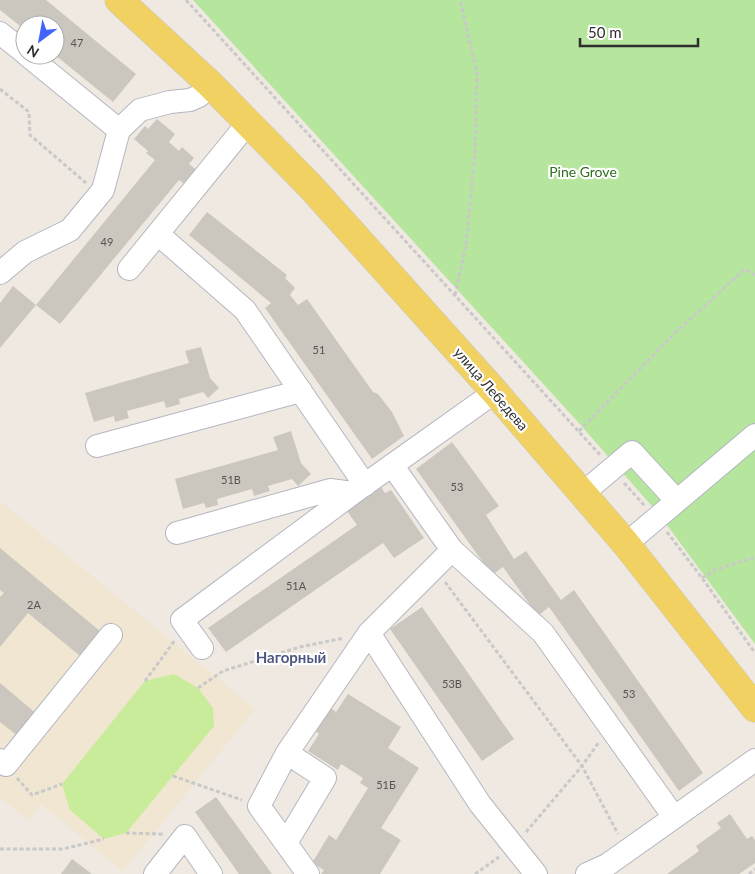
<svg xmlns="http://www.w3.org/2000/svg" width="755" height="874" font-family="Lato,sans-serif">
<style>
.education{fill:#f0e6d1}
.green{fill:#b6e59e}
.pitch{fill:#c9ec9a}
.building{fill:#cbc7bf}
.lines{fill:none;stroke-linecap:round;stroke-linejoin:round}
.minor-casing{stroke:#b4b7c1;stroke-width:24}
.major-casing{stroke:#c9c9c9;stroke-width:29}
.path{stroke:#c9c9c9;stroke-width:3;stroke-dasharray:4 2.5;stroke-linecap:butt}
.minor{stroke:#fff;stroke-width:22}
.major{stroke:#f2d163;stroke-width:28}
.labels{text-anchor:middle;stroke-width:4.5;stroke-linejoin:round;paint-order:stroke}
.number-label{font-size:11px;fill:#555452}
.park-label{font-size:14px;fill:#2c6e1b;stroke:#fff}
.street-label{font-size:14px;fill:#2e2e2e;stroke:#fff}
.neighbourhood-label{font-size:15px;font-weight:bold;fill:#4d5680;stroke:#fff}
</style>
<rect width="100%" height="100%" fill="#efe9e1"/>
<!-- education -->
<path class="education" d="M0,501L255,709L123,871L41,804L28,820L0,797Z"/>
<!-- green -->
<path class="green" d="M193,0H755V644L658,513L577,421Z"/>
<!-- pitch -->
<path class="pitch" d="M174,674L198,688L213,708L214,726L126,833L104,839L70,810L62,784L145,681Z"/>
<!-- building -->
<path class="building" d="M0,0H46L136,74L113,102L55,55V25H25V30L0,10Z
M157,119L175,134L169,142L179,151L182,147L194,158L189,164L199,172L187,186L179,180L60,324L36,305L155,160L146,153L148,151L134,139L145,126L148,129Z
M207,212L287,275L285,278L295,288L290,295L298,305L307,299L373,392L378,394L392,412L404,436L372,459L265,308L271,303L189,235Z
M13,286L36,305L0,348V303Z
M201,347L210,378L219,388L208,398L203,392L179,399L180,404L166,408L164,401L127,411L129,418L115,422L114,416L94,422L85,393L189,363L185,351Z
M291,431L301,463L311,474L298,486L292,479L268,486L270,491L254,496L252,489L217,499L218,505L206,508L204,503L183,509L175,479L278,450L273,437Z
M452,442L499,506L486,515L514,559L526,551L561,600L574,590L703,773L679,791L549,607L538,616L503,567L492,575L416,469Z
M381,487L385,493L391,490L424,538L394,558L383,543L226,652L208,628L357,525L347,511Z
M0,548L101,632L80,656L28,613L0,647V597L4,593L0,590Z
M422,607L514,739L482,761L390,629Z
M0,683L38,715L19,737L0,722Z
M348,694L401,727L388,748L419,768L381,828L401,840L380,874H321L324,870L312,863L329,835L336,840L368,788L360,783L363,778L341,764L338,770L308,751L319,734L316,732L331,708L336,712Z
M216,797L272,874H239L195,812Z
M730,814L747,839L752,836L755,840V863L739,874H667L699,851L696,846L721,828L717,823Z
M72,859L92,874H61Z"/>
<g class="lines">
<!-- minor casing -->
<g class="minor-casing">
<path id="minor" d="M0,33L25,53
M27,55L119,130
M158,234L245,310L365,485
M129,269L248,123
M0,273L25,252L70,230L103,190L119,130L140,110L170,102L190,100L199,96L211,85
M97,446L301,391
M392,465L452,550L543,633L674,817
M582,494L632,452L677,501
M177,533L330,490L353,493
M626,544L755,435
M369,633L480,804L536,874
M202,648L182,620L353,493L495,392
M0,760L6,765L111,635
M286,843L325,778L287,753
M155,874L185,836L211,874
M308,874L259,806L287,753L369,633L452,550
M587,874L607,865L755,760"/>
</g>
<!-- major casing -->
<g class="major-casing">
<path id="major" d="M119,0L211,85L311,187L495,392L626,544L755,708"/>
</g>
<!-- path -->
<path class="path" d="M186,0L601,456
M0,89L29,112L30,135L86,183
M455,295L466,245L475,152L477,73L460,0
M579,431L676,332L745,269L755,275
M624,483L645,506
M667,532L702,578L755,653
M702,578L715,570L755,557
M445,582L582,766L618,834
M145,681L175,640
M198,688L223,671L300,647L344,638
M173,776L242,800
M17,778L32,795L62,784
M526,832L582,766L599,742
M126,833L163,834
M0,849H63L104,839
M475,874L499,857
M749,874L755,869"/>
<!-- minor -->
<use href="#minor" class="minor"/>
<!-- major -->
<use href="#major" class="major"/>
</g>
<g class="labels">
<!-- number labels -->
<g class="number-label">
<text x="77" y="47">47</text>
<text x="107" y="246">49</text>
<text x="319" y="354">51</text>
<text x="231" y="484">51В</text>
<text x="457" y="491">53</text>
<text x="296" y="590">51А</text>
<text x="34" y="609">2А</text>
<text x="452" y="688">53В</text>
<text x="629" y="698">53</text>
<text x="386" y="789">51Б</text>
</g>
<!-- park labels -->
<g class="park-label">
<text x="583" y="177">Pine Grove</text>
</g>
<!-- street labels -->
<g class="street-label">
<text transform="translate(491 389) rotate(49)" y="5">улица Лебедева</text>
</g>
<!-- neighbourhood labels -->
<g class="neighbourhood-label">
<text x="291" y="663">Нагорный</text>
</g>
</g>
<!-- north arrow -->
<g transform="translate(40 40) rotate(212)"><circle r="24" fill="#ffffff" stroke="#ababab"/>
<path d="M0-4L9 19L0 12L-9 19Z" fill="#4264fb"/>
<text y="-8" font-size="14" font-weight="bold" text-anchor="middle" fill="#2e2e2e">N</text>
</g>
<!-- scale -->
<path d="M580 38v8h118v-8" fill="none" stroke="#2e2e2e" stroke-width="2.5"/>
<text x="588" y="38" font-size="15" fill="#2e2e2e" stroke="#ffffff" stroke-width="4" paint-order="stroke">50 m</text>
</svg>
